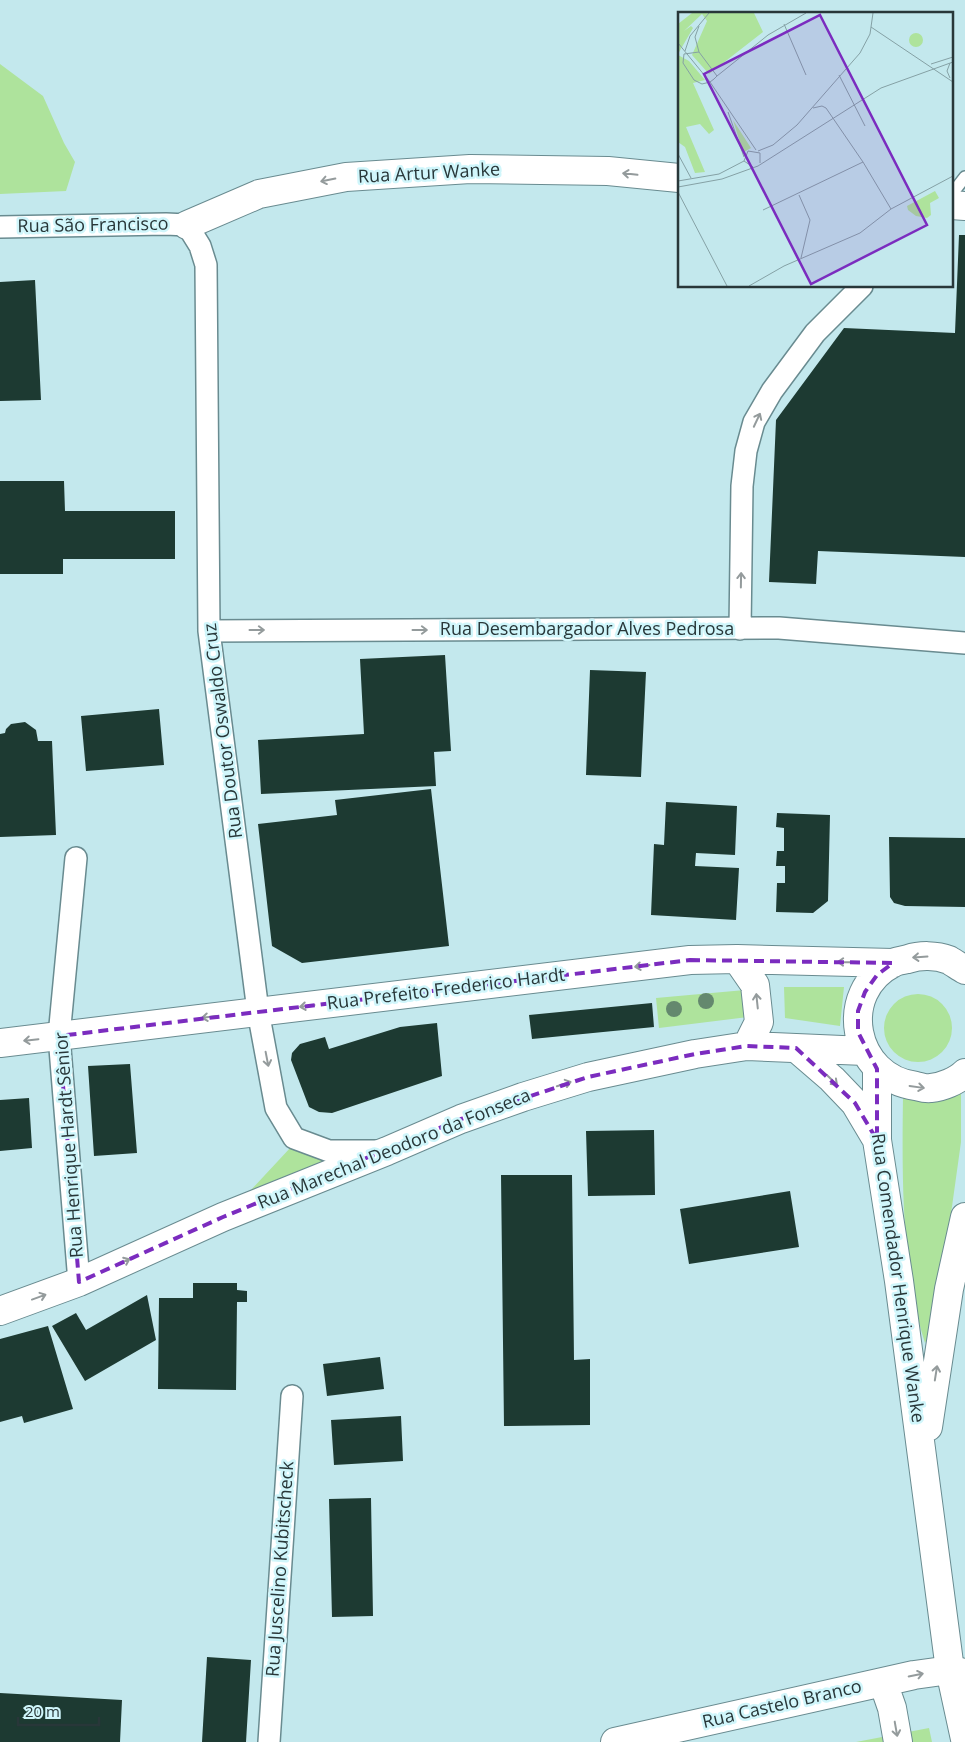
<svg xmlns="http://www.w3.org/2000/svg" width="965" height="1742" font-family="'Open Sans',sans-serif">
<style>
.green{fill:#aee39c}
.building{fill:#1d3a32}
.lines{fill:none;stroke-linecap:round;stroke-linejoin:round}
.lane-casing{stroke:#698b90;stroke-width:14}
.street-casing{stroke:#698b90;stroke-width:24}
.secondary-casing{stroke:#698b90;stroke-width:30}
.primary-casing{stroke:#698b90;stroke-width:30}
.lane{stroke:#fff;stroke-width:11}
.street{stroke:#fff;stroke-width:21}
.secondary{stroke:#fff;stroke-width:28}
.primary{stroke:#fff;stroke-width:28}
.tree{fill:#64886e}
.oneway{stroke:#949b9c}
.marked{fill:none;stroke:#7b2cbf;stroke-width:4;stroke-dasharray:10 6;stroke-linejoin:round}
.labels{text-anchor:middle;stroke-width:5;stroke-linejoin:round;paint-order:stroke}
.street-label{font-size:18px;fill:#283739;stroke:#d0f6fb}
.inset-road{fill:none;stroke:#85a1a5;stroke-width:1}
.view{fill:#7b2cbf;fill-opacity:0.15;stroke:#7b2cbf;stroke-width:2.5}
.inset-edge{fill:none;stroke:#283739;stroke-width:2.5}
</style>
<rect width="100%" height="100%" fill="#c3e8ed"/>
<!-- green -->
<path class="green" d="M0,64L43,96L64,143L75,162L66,191L0,194Z
M784,987H844L840,1026L785,1018Z
M745,990L748,1017L659,1028L656,998Z
M884 1028a34 34 0 1 1 68 0a34 34 0 1 1-68 0Z
M961,1091V1142L949,1228L933,1326L925,1343C901,1268 902,1175 903,1096Z
M291,1147L352,1157L291,1181L250,1191Z
M929,1728L932,1742H856Z"/>
<!-- building -->
<path class="building" d="M959,235H965V557L818,551L816,584L769,582L776,420L844,328L955,333Z
M35,280L41,400L0,401V282Z
M0,481H64L65,511H175V559H63V574H0Z
M445,655L451,751L434,752L436,786L261,794L258,740L364,734L360,659Z
M590,670L646,672L641,777L586,775Z
M159,709L164,765L86,771L81,716Z
M25,722L36,730L38,741H52L56,835L0,837V734L5,733L6,729L11,724Z
M431,789L449,946L302,963L272,946L258,824L337,815L335,800Z
M666,802L737,806L735,855L696,853L695,866L739,868L736,920L651,915L654,844L664,845Z
M777,813L830,815L828,901L813,913L776,912L777,883H785V866H776L777,851H784V828L776,827Z
M889,837L965,838V907L905,906L894,903L890,897Z
M652,1003L654,1027L532,1039L529,1015Z
M437,1023L442,1076L332,1113L319,1112L309,1107L291,1060L292,1053L300,1044L325,1037L329,1049L400,1027Z
M130,1064L137,1153L94,1156L88,1066Z
M29,1098L32,1148L0,1151V1100Z
M654,1130L655,1195L588,1196L586,1131Z
M501,1175H572L574,1360L590,1359V1425L504,1426Z
M790,1191L799,1247L689,1264L680,1209Z
M193,1283H237V1290L247,1291V1302H237L236,1390L158,1389L159,1298H193Z
M147,1295L156,1340L85,1381L52,1326L76,1313L86,1330Z
M48,1326L73,1409L24,1423L22,1416L0,1422V1339Z
M380,1357L384,1389L327,1396L323,1364Z
M401,1416L403,1461L334,1465L331,1420Z
M371,1498L373,1616L332,1617L329,1499Z
M207,1657L251,1660L246,1742H202Z
M0,1693L122,1700L120,1742H0Z"/>
<g class="lines">
<!-- lane casing -->
<g class="lane-casing">
<path id="lane" d="M951,195L965,177"/>
</g>
<!-- street casing -->
<g class="street-casing">
<path id="street" d="M0,227L166,224L187,225L200,246L206,265L209,631L258,1011L276,1108L294,1138L329,1151H380
M740,629L742,486L746,451L754,422L772,391L815,333L862,286
M209,631L779,628L965,643
M76,858L59,1036L79,1282
M269,1742L292,1396"/>
</g>
<!-- secondary casing -->
<g class="secondary-casing">
<path id="secondary" d="M951,205L965,206
M187,225L259,194L346,177L470,169L608,171L679,178
M883,1682L892,1708L898,1742
M615,1742L914,1675L950,1670L965,1673"/>
</g>
<!-- primary casing -->
<g class="primary-casing">
<path id="primary" d="M737,959L755,985L759,1022L747,1046
M965,970C960,967 954,963 949,960C936,955 920,955 908,959C903,960 897,961 893,963C836,992 852,1078 916,1086C920,1087 926,1089 931,1088C942,1087 957,1081 965,1073
M0,1043L690,960L737,959L893,963
M796,1048L832,1079L855,1103L877,1140
M877,1069V1140L899,1281L950,1670L965,1739
M0,1311L79,1282L223,1217L387,1151L461,1119L523,1097L588,1077L695,1054L747,1046L865,1051
M928,1427L949,1289L965,1217"/>
</g>
<!-- lane -->
<use href="#lane" class="lane"/>
<!-- street -->
<use href="#street" class="street"/>
<!-- secondary -->
<use href="#secondary" class="secondary"/>
<!-- primary -->
<use href="#primary" class="primary"/>
</g>
<!-- trees -->
<g class="tree">
<circle cx="706" cy="1001" r="8"/>
<circle cx="674" cy="1009" r="8"/>
</g>
<!-- one-way arrows -->
<defs><path id="oneway-shaft" d="M-6 0H5M1.5-3L5.5 0L1.5 3" fill="none" stroke-width="1.6" stroke-linecap="round" stroke-linejoin="round" transform="scale(1.25)"/></defs>
<g class="oneway">
<use href="#oneway-shaft" transform="translate(630 174) rotate(-174)"/>
<use href="#oneway-shaft" transform="translate(328 180) rotate(169)"/>
<use href="#oneway-shaft" transform="translate(757 420) rotate(-65)"/>
<use href="#oneway-shaft" transform="translate(741 580) rotate(-89)"/>
<use href="#oneway-shaft" transform="translate(257 630)"/>
<use href="#oneway-shaft" transform="translate(420 630)"/>
<use href="#oneway-shaft" transform="translate(920 957) rotate(176)"/>
<use href="#oneway-shaft" transform="translate(845 962) rotate(-179)"/>
<use href="#oneway-shaft" transform="translate(642 966) rotate(173)"/>
<use href="#oneway-shaft" transform="translate(757 1001) rotate(-96)"/>
<use href="#oneway-shaft" transform="translate(307 1006) rotate(173)"/>
<use href="#oneway-shaft" transform="translate(209 1017) rotate(173)"/>
<use href="#oneway-shaft" transform="translate(31 1040) rotate(174)"/>
<use href="#oneway-shaft" transform="translate(267 1059) rotate(79)"/>
<use href="#oneway-shaft" transform="translate(832 1080) rotate(44)"/>
<use href="#oneway-shaft" transform="translate(564 1084) rotate(-17)"/>
<use href="#oneway-shaft" transform="translate(917 1087) rotate(8)"/>
<use href="#oneway-shaft" transform="translate(123 1262) rotate(-24)"/>
<use href="#oneway-shaft" transform="translate(39 1297) rotate(-20)"/>
<use href="#oneway-shaft" transform="translate(936 1373) rotate(-81)"/>
<use href="#oneway-shaft" transform="translate(916 1675) rotate(-11)"/>
<use href="#oneway-shaft" transform="translate(896 1729) rotate(80)"/>
</g>
<!-- marked area -->
<path class="marked" d="M690,960L893,963L877,975L865,992L858,1011V1032L877,1069V1140L855,1103L796,1048L747,1046L695,1054L588,1077L461,1119L223,1217L79,1282L59,1036Z"/>
<g class="labels">
<!-- street labels -->
<g class="street-label">
<text transform="translate(429 173) rotate(-3)" y="6">Rua Artur Wanke</text>
<text transform="translate(93 225) rotate(-1)" y="6">Rua São Francisco</text>
<text x="587" y="635">Rua Desembargador Alves Pedrosa</text>
<text transform="translate(223 731) rotate(-97)" y="6">Rua Doutor Oswaldo Cruz</text>
<text transform="translate(446 989) rotate(-7)" y="6">Rua Prefeito Frederico Hardt</text>
<text transform="translate(69 1145) rotate(-94)" y="6">Rua Henrique Hardt Sênior</text>
<text transform="translate(394 1149) rotate(-22)" y="6">Rua Marechal Deodoro da Fonseca</text>
<text transform="translate(898 1278) rotate(82)" y="6">Rua Comendador Henrique Wanke</text>
<text transform="translate(280 1569) rotate(-86)" y="6">Rua Juscelino Kubitscheck</text>
<text transform="translate(782 1704) rotate(-13)" y="6">Rua Castelo Branco</text>
</g>
</g>
<!-- overview -->
<g transform="translate(678 12)">
<rect width="275" height="275" fill="#c3e8ed"/>
<path d="M14,1H76L85,20L31,62L14,43L29,9L24,2L6,19L13,14L15,16L0,42V12ZM231 28a7 7 0 1 1 14 0a7 7 0 1 1-14 0ZM0,43L11,49L27,68L15,71L36,118L31,122L22,112L8,115L27,160L17,161L7,135L0,130ZM55,108L73,136L66,140L63,134ZM257,179L261,186L252,191L253,203L249,206L238,204L230,198L229,194Z" fill="#aee39c"/>
<path class="inset-road" d="M106,12L128,63M193,15L275,70M0,31L32,70L78,138M7,39L12,24L31,1M21,40L17,25L21,14M253,52L275,45M161,63L187,114M39,64L21,40L6,42L5,51L16,68L24,72L32,70L36,67L39,64L64,44L90,23L128,1M272,66L269,59L272,51M135,96L144,94L148,96L185,150L213,197M50,100L66,145M80,139L95,133L119,113L182,41L192,22L195,1M0,142L13,166M75,155L66,149L70,139L82,141V151M0,169L41,162L66,149M0,175L44,167L80,154L203,76L275,50M0,180L49,274M121,183L132,208L123,246M85,198L185,150M71,274L106,254L182,221L213,197L275,164"/>
<path class="view" d="M142,3L249,213L133,272L26,62Z"/>
<rect width="275" height="275" class="inset-edge"/>
</g>
<!-- scale -->
<path d="M18 1717v8h81v-8" fill="none" stroke="#283739" stroke-width="2.5"/>
<text x="25" y="1717" font-size="15" fill="#283739" stroke="#d0f6fb" stroke-width="4" paint-order="stroke">20 m</text>
</svg>
